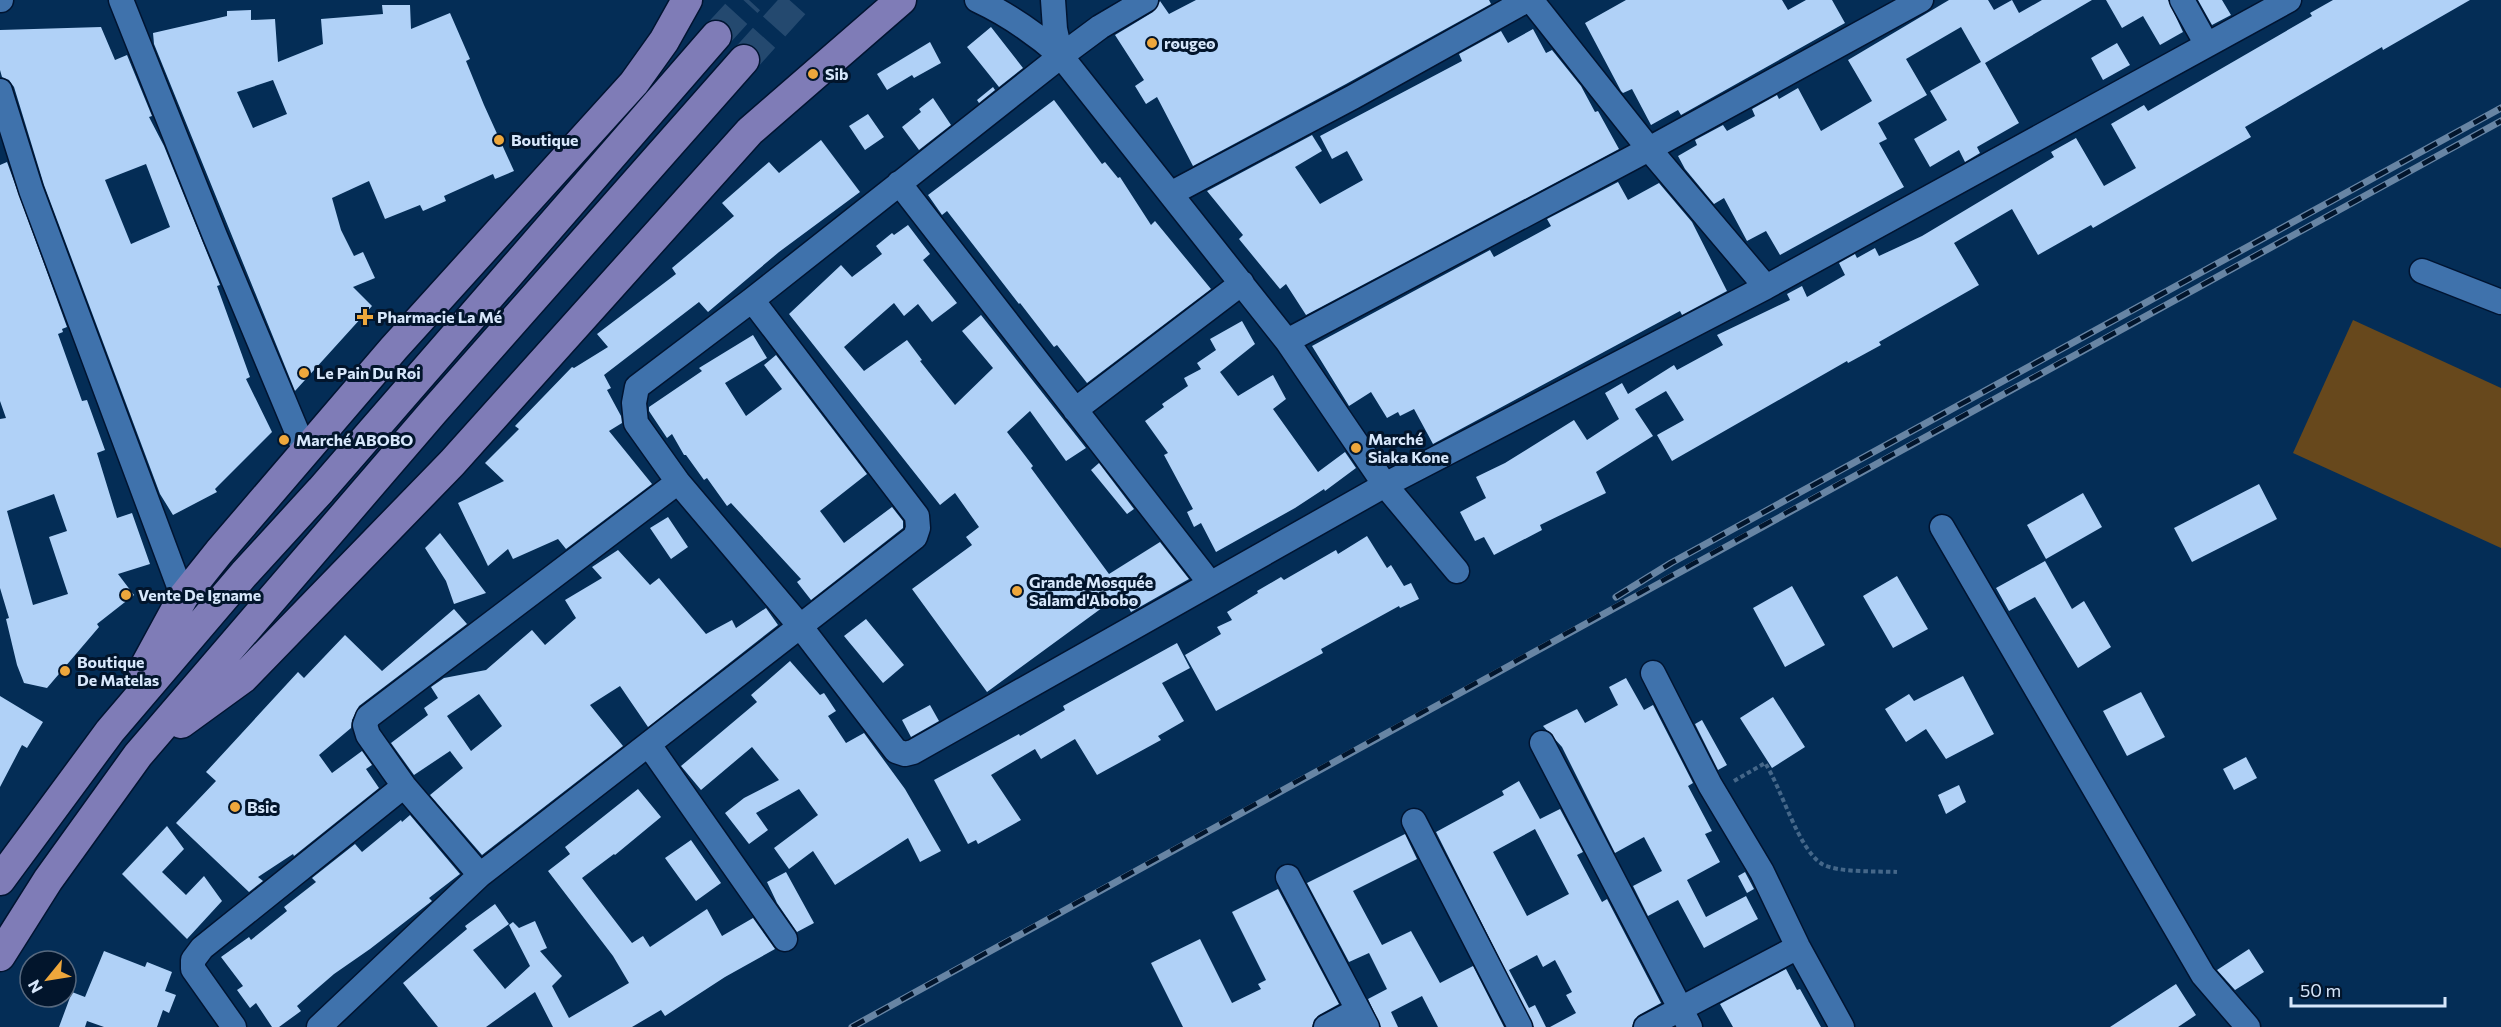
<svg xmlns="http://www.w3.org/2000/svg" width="2501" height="1027" font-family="Commissioner,sans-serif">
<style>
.grass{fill:#67481c}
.building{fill:#b0d1f7;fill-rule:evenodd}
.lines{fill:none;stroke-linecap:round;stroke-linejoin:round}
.major-tunnel{stroke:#24496f;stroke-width:30;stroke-dasharray:30 15;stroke-linecap:butt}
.minor-casing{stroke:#001431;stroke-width:27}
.major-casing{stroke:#001431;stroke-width:33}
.path{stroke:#456789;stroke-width:4;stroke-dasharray:4.5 3;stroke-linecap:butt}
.minor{stroke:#3f72ac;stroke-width:24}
.major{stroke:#7f7cb7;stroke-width:30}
.rail-casing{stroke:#6885a4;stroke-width:7}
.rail{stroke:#02152c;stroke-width:4.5;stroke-dasharray:14;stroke-linecap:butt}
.poi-dot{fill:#eea73c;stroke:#02152c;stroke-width:2}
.labels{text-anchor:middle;stroke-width:6;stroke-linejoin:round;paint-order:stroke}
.poi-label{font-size:16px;font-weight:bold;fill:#d7e7fb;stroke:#02152c;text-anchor:start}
</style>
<rect width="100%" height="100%" fill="#042d56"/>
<!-- grass -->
<path class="grass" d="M2353,320L2501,388V548L2293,453Z"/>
<!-- building -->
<path class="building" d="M1196,0H1489L1491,4L1346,84L1193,166L1157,97L1146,104L1135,86L1144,80L1115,35L1153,12L1160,1L1169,14Z
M1626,0H1782L1788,10L1806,0H1832L1845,23L1681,115L1678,110L1651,125L1632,89L1623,93L1621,91L1585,23Z
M1949,0H1988L1994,10L2012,0L2019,13L2042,0H2092L1985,63L2019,123L1977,147L1980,153L1965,162L1959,150L1930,167L1914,139L1947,120L1930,91L1981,62L1961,27L1906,59L1927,95L1878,123L1887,139L1879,143L1904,187L1780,255L1766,231L1747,241L1724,198L1714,204L1685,169L1678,156L1697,145L1695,140L1723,125L1727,131L1755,116L1752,109L1777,95L1779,99L1798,88L1821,131L1872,101L1848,60Z
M2106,0H2168L2183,32L2160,45L2143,16L2122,28Z
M2198,0H2222L2231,15L2212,25Z
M2333,0H2470L2383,50L2382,47L2245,127L2251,137L2093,228L2091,225L2038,255L2012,209L1954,243L1979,285L1879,342L1881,345L1848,363L1847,361L1672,461L1657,435L1684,420L1666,391L1635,409L1653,436L1596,472L1606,493L1540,525L1542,530L1494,555L1484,537L1475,541L1460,512L1486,498L1476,477L1505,463L1574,420L1587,440L1619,419L1605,393L1622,383L1628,394L1674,365L1677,370L1723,345L1717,335L1790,300L1787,294L1802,286L1807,297L1845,275L1839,263L1855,254L1857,258L1875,248L1879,256L1922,236L2054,157L2051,152L2076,138L2104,186L2136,168L2111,124L2144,105L2148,111L2312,16L2310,13Z
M382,5H410L411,29L450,13L470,59L466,61L484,105L514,171L495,179L493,174L444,196L446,201L423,211L420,205L385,219L369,181L332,198L341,230L354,256L363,252L375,278L353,287L372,306L295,391L154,44L153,33L227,16V11L251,10V20L275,19L278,62L323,44L321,19L383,14ZM273,80L287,114L253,128L237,92Z
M101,27L115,60L127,55L152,116L149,117L164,146L220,285L217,286L250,377L246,379L272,432L215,489L217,492L173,515L160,494L44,185L14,87L9,80L2,77L0,70V30ZM146,164L170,227L131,244L105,180Z
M991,27L1023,68L999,87L967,47Z
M1533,29L1546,53L1552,50L1581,86L1595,112L1598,111L1619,149L1306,315L1286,284L1280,289L1239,239L1243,235L1207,191L1312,135L1322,151L1295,167L1320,204L1363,180L1347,151L1332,159L1320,136L1462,61L1459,54L1501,31L1508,43Z
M930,42L941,63L914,78L912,75L887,90L877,74Z
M2117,43L2130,65L2103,80L2091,58Z
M993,87L995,90L979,103L977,100Z
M933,98L951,125L919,150L902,127L921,112L919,109Z
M1054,100L1102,164L1105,162L1118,178L1120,177L1151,225L1155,221L1211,289L1087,383L1057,345L1054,347L1020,303L1019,304L947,211L942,215L928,195Z
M868,114L884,137L865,150L849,126Z
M821,140L860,192L779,252L708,312L699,302L604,375L611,388L607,390L621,416L622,423L609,431L652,484L566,549L558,539L513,559L508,549L488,566L458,503L504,481L485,463L519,429L515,426L572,367L574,368L608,347L597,334L676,274L672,268L734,216L722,203L769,162L779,173Z
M7,162L67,327L62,329L63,332L58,334L82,401L87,400L105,450L97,453L117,518L132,513L150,564L118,574L134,595L97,624L99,627L47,688L24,683L17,665L6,619L9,618L0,588V419L6,418L0,401V165ZM54,494L67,531L49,537L68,594L33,605L7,511Z
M1618,182L1628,200L1659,183L1692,222L1727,291L1682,315L1680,311L1433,444L1414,409L1400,416L1398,412L1387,418L1371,392L1349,406L1312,346L1490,250L1494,257L1551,226L1547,219Z
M908,225L930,254L923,260L957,303L932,322L918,304L904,316L894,303L844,347L864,371L907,340L922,360L920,361L955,405L993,368L962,331L981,315L1086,448L1066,461L1030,411L1007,432L1033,466L1031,468L1109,574L1160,542L1189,579L1131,612L1121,594L987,692L912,589L972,545L966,537L979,527L955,493L940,505L789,314L841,265L852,277L882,254L876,246L892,233L894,235Z
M1242,321L1255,344L1220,372L1238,396L1273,375L1286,399L1273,409L1318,472L1345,452L1356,468L1325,491L1324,489L1295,508L1216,552L1201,523L1194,527L1187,512L1193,509L1164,455L1168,453L1145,421L1164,407L1162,404L1188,386L1184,378L1201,369L1197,363L1216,350L1210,339Z
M753,335L767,358L725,383L746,416L782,389L764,365L776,355L867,474L820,511L844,543L892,507L903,521V528L811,600L797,582L801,579L731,503L727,506L707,478L704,480L686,455H684L672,434L667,438L649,411V407L702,371L699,368Z
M1099,463L1134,509L1127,514L1091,470Z
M2259,484L2277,519L2192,562L2174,528Z
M2083,493L2102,527L2046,559L2027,525Z
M668,517L688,547L671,559L650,528Z
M440,533L486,593L454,604L446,581L425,548Z
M1367,536L1387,568L1391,565L1404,586L1411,583L1419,599L1400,608L1399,606L1321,649L1323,653L1216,711L1185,655L1221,634L1217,627L1232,620L1227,612L1258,593L1257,591L1281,577L1284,580L1336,550L1338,554Z
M618,550L650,585L659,578L706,634L732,620L736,628L766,608L778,625L648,727L620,686L590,705L623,746L482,855L430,795L463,768L450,751L414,775L391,743L428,715L424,708L438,698L431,687L444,678L486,670L532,630L545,645L576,618L565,600L602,578L592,567ZM479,694L502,726L471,751L447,716Z
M2045,561L2072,609L2084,601L2111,647L2078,668L2035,597L2009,611L1996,588Z
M1897,576L1928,629L1893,648L1863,596Z
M1792,586L1825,645L1785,667L1753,608Z
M454,609L467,624L359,706L352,720L351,728L319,755L332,773L362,751L372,765L366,769L379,788L294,856L293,854L258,877L263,881L249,892L176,823L216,781L206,772L298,672L304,678L345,635L382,671Z
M866,619L904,665L883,683L844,636Z
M1177,643L1190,668L1162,683L1184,721L1158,736L1161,740L1097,775L1075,739L1041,759L1035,749L991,775L1021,820L978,844L976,840L968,844L934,780L1019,734L1020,736L1065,710L1063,706Z
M790,661L820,695L824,693L836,711L828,716L846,743L864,733L905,789L941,851L920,862L908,838L835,885L813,851L789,869L774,848L818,815L799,789L756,813L768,830L749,844L725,813L744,798L779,780L752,747L701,790L681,766L757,702L751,695Z
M1963,676L1994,734L1946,759L1926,729L1906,742L1885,709L1909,694L1914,701Z
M1626,678L1644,710L1653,705L1693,783L1688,786L1712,831L1705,834L1720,862L1687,880L1706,917L1746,896L1758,919L1704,948L1678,900L1648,916L1633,886L1662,871L1644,837L1615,853L1562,747L1543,726L1577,709L1585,723L1618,705L1609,687Z
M2141,692L2165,737L2127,756L2103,711Z
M0,696L43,722L27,748L22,745L0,787Z
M1773,697L1805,747L1772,768L1740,718Z
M930,705L939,721L911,737L902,720Z
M1702,720L1727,765L1718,770L1695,724Z
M2246,757L2257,778L2234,790L2223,769Z
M1519,781L1540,819L1560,809L1583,852L1577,855L1602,902L1607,899L1661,1003L1639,1015L1634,1020L1632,1027H1550L1576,1013L1566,995L1572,992L1555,960L1543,967L1537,955L1509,970L1529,1008L1535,1005L1546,1027H1534L1436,832L1504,795L1502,791ZM1535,829L1569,894L1527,916L1493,852Z
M1959,785L1966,802L1946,814L1938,795Z
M638,789L661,817L615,855L614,854L582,878L632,943L643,936L650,947L707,909L722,936L753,918L775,949L725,977L665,1016L661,1010L632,1027H553L535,992L486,1027H438L403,983L467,929L465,926L495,904L509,924L473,950L505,989L530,966L509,925L513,922L519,928L535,921L547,948L540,951L562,976L552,986L569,1018L629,983L613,956L548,871L570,854L565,847Z
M410,815L460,874L429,898L432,901L370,949L334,974L297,1006L301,1011L279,1027H272L256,1003L250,1008L237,990L243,986L221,957L249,937L251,940L287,911L284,907L316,882L312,878L355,844L362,852L401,820L402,822Z
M167,826L184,849L162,872L186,895L204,876L222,901L187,939L122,874Z
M1405,834L1417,859L1353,891L1382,945L1411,931L1440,983L1473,966L1504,1027H1438L1422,996L1391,1012L1398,1027H1381L1368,999L1387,989L1369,953L1349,962L1307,883Z
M691,840L721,883L696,901L665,858Z
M786,872L814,923L797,932L777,903L767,882Z
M1745,872L1754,889L1747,893L1738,876Z
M1278,889L1339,1004L1319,1015L1314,1020L1312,1027H1183L1151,963L1200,939L1232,1003L1261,989L1258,984L1266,980L1232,912Z
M2249,949L2264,972L2235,990L2217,970Z
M104,951L145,967L147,962L172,972L165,991L176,995L169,1013L163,1010L157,1027H104L87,1021L85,1027H59L72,992L85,997Z
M1786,969L1797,990L1800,989L1821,1027H1733L1720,1004Z
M2176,984L2196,1015L2178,1027H2110Z"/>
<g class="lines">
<!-- major-tunnel -->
<path class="major-tunnel" d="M716,36L749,0
M744,60L798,0"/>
<!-- minor casing -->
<g class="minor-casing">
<path id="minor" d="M0,0H1
M121,0L215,236L305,451
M977,0C1009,15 1035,33 1061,56L1287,341L1385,485L1457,571
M1053,0L1055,29L1061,56
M1146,0L1100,27L1061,56L752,300L637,387L634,403L636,423L678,482L800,626L896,751L905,754L913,752L1385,485L1766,287L2289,0
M1531,0L1649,149L1766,287
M2182,0L2207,45
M0,91L31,190L183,597
M899,183L1210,583
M1172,193L1353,97L1527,0
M2422,271L2501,302
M1287,341L1649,149L1921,0
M1075,410L1242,283
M1942,527L2203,975L2248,1027
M1653,673L1710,785L1762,872L1798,947L1842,1027
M1542,743L1690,1027
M649,745L785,939
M1414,821L1520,1027
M480,875L404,786L368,735L365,725L368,717L678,482
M1288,877L1367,1027
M234,1027L193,969V960L202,948L404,786
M319,1027L480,875L915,537L918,528L917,516L752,300
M1326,1027L1358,1010
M1646,1027L1798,947"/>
</g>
<!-- major casing -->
<g class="major-casing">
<path id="major" d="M140,676L183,597L219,552L394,348L634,83L664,41L687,0
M181,723L243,678L452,463L750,131L901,0
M0,880L110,731L244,574L321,490L716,36
M0,956L48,880L138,755L433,412L744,60"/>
</g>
<!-- path -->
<path class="path" d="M1734,781L1765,763C1782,789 1798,849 1822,864C1838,873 1878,871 1897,872"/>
<!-- minor -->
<use href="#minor" class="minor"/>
<!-- major -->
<use href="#major" class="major"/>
<!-- rail casing -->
<g class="rail-casing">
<path id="rail" d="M1616,597L1671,563L2501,108
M852,1027C1400,723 1951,423 2501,121"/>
</g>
<!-- rail -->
<use href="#rail" class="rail"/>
</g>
<!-- markers -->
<g class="poi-dot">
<circle cx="1152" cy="43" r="6"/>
<circle cx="813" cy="74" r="6"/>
<circle cx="499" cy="140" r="6"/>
<path d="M362 308h6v6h6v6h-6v6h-6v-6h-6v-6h6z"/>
<circle cx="304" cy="373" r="6"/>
<circle cx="284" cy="440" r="6"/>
<circle cx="1356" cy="448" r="6"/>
<circle cx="1017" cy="591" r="6"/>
<circle cx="126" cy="595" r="6"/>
<circle cx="65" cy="671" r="6"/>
<circle cx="235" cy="807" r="6"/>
</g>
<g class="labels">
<!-- poi labels -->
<g class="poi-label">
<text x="1164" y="49">rougeo</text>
<text x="825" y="80">Sib</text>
<text x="511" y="146">Boutique</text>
<text x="377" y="323">Pharmacie La Mé</text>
<text x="316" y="379">Le Pain Du Roi</text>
<text x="1368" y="445">Marché<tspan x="1368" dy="18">Siaka Kone</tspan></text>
<text x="296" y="446">Marché ABOBO</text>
<text x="1029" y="588">Grande Mosquée<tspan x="1029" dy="18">Salam d'Abobo</tspan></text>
<text x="138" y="601">Vente De Igname</text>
<text x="77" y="668">Boutique<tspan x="77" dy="18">De Matelas</tspan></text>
<text x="247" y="813">Bsic</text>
</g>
</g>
<!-- north arrow -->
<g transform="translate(48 979) rotate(240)"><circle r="28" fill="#02152c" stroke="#57697f" stroke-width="1.5"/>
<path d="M0-4.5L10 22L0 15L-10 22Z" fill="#eea73c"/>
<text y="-9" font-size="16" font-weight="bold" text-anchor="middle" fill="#d7e7fb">N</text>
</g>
<!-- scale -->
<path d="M2291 997v9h154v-9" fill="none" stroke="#d7e7fb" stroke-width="3"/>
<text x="2300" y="997" font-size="18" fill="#d7e7fb" stroke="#02152c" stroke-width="4.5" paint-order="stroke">50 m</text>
</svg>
